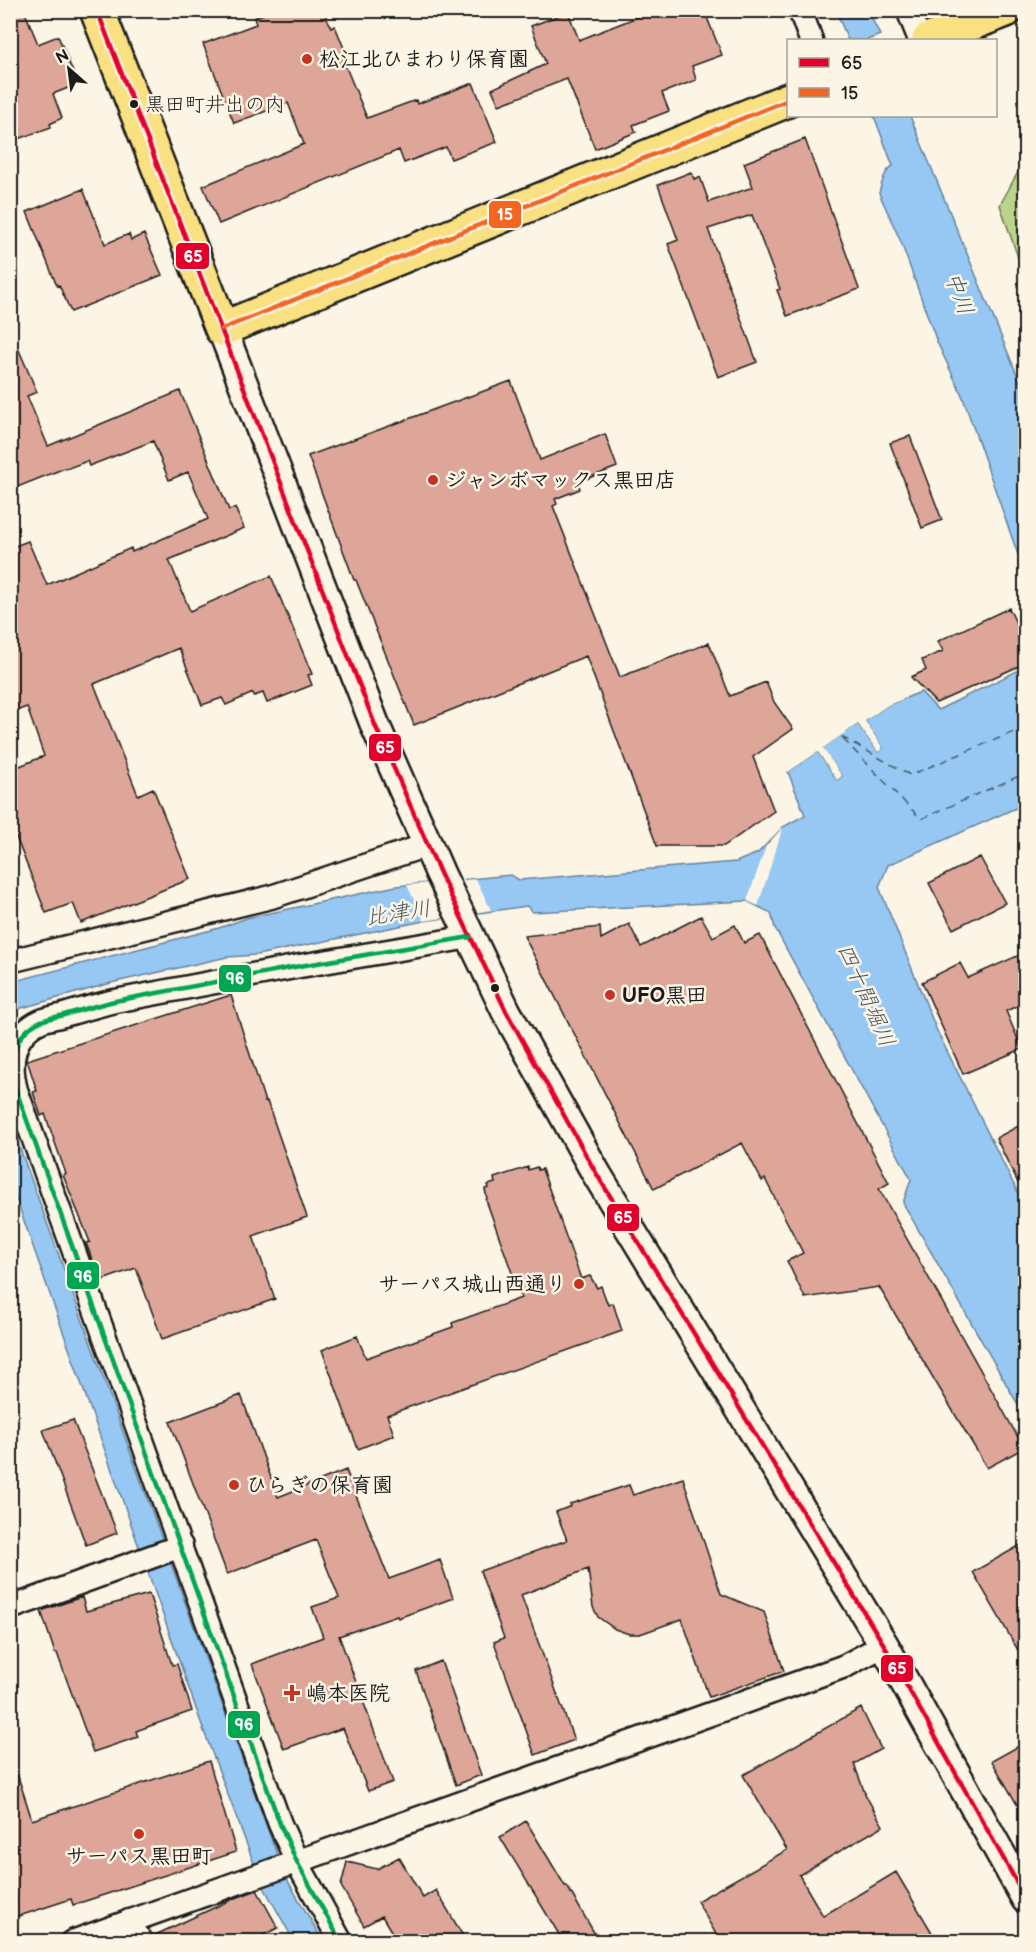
<svg xmlns="http://www.w3.org/2000/svg" width="1036" height="1952" font-family="'Balsamiq Sans','Klee One',sans-serif">
<style>
.green{fill:#bbd48b;stroke:#6c7854;stroke-width:1.5}
.water{fill:#96c8f3;stroke:#65839d;stroke-width:1.5}
.pier{fill:#fcf5e5}
.lines{fill:none;stroke-linecap:round;stroke-linejoin:round}
.ferry{stroke:#475867;stroke-width:1.5;stroke-dasharray:8 6;stroke-linecap:butt}
.building{fill:#dea698;stroke:#1c1c1c;stroke-width:1.5}
.minor-casing{stroke:#1c1c1c;stroke-width:27}
.tertiary-casing{stroke:#1c1c1c;stroke-width:33}
.primary-casing{stroke:#1c1c1c;stroke-width:38}
.minor{stroke:#fcf5e5;stroke-width:22}
.tertiary{stroke:#fcf5e5;stroke-width:28}
.primary{stroke:#f9e181;stroke-width:33}
.bus-1-casing{stroke:#fcf5e5;stroke-width:9}
.bus-2-casing{stroke:#fcf5e5;stroke-width:9}
.bus-3-casing{stroke:#fcf5e5;stroke-width:9}
.bus-1{stroke:#e4002b;stroke-width:4.5}
.bus-2{stroke:#f26522;stroke-width:4.5}
.bus-3{stroke:#00a651;stroke-width:4.5}
.poi-dot{fill:#c8321e;stroke:#fcf5e5;stroke-width:2}
.bus-dot{fill:#1c1c1c;stroke:#fcf5e5;stroke-width:2}
.labels{text-anchor:middle;stroke-width:5;stroke-linejoin:round;paint-order:stroke}
.bus-label{font-size:20px;fill:#1c1c1c;stroke:#fcf5e5;text-anchor:start}
.poi-label{font-size:21px;font-weight:bold;fill:#1c1c1c;stroke:#fcf5e5;text-anchor:start}
.water-label{font-size:22px;font-style:italic;fill:#475867;stroke:#fcf5e5}
.line-badge{stroke:#fcf5e5;stroke-width:2}
.badge-label{font-size:16px;text-anchor:middle;font-weight:bold;fill:#fff}
</style>
<rect width="100%" height="100%" fill="#fcf5e5"/>
<filter id="ink" filterUnits="userSpaceOnUse"><feTurbulence type="fractalNoise" baseFrequency=".0167" numOctaves="2"/><feDisplacementMap in="SourceGraphic" scale="12" xChannelSelector="R" yChannelSelector="G"/><feConvolveMatrix kernelMatrix="1 2 1 2 8 2 1 2 1" color-interpolation-filters="sRGB"/></filter>
<g filter="url(#ink)">
<!-- green -->
<path class="green" d="M1025,159V278L1000,205Z"/>
<!-- water -->
<path class="water" d="M836,11H868L880,35L867,40H848Z
M874,116H910L1025,394V568L1017,552L962,395L937,342L901,242L879,193C882,183 884,171 893,166Z
M1025,667V804L888,865L879,887L937,1031L1025,1207V1417L903,1203L911,1179L775,928L771,913L747,901L532,912L527,906L424,921L257,955L227,957L115,982L11,1011V982L219,928L247,918L396,886L511,875L519,880L736,862L758,853L783,827L805,815L788,772L818,752L837,780L842,776L822,748L858,724L878,752L883,748L865,721L888,705L921,692L938,710Z
M10,1121L273,1844L289,1883L323,1941H294L261,1882L205,1734L11,1184Z"/>
<!-- pier -->
<path class="pier" d="M905,695L906,698L888,705L865,721L883,748L878,752L858,724L823,748L842,776L837,780L818,752L788,772L787,769L816,749H820L821,746L858,721L861,722L879,748L862,719L886,702Z
M783,827L758,906L747,901L766,846Z
M476,879L491,910L424,921L407,885Z"/>
<g class="lines">
<!-- ferry -->
<path class="ferry" d="M1026,727L910,775L840,736L921,819L1026,773"/>
</g>
<!-- building -->
<path class="building" d="M10,10H24L38,44L58,36L78,84L53,94L62,118L50,124L51,127L10,142Z
M272,10H323L331,28L335,26L348,58L343,60L367,118L416,100L417,104L473,83L497,142L451,159L446,147L404,163L399,150L219,224L203,186L304,144L288,103L234,123L203,44L256,24L254,18Z
M655,10H704L722,55L692,66L696,80L662,93L669,111L633,125L636,132L595,149L567,79L499,105L492,89L546,64L531,26L568,12L579,40Z
M805,139L859,289L787,316L777,290L780,289L752,215L708,229L757,362L718,377L668,244L678,240L658,185L691,172L694,179L700,177L709,202L753,187L744,163Z
M83,189L105,244L129,234L131,240L144,234L162,275L71,312L59,285L57,286L27,212Z
M10,329L37,392L27,396L48,446L180,391L229,510L235,508L244,528L169,560L190,611L271,576L312,674L308,675L312,685L267,703L263,693L254,696L253,693L226,705L222,698L202,705L179,648L94,684L138,795L153,788L190,879L81,923L73,903L46,913L10,822V770L44,756L27,707L10,713V548L28,541L47,585L131,548L132,552L208,519L188,472L169,480L153,441L89,466L87,461L66,469L65,468L10,490Z
M511,381L540,460L605,434L617,467L578,482L580,489L555,499L557,504L553,506L620,677L709,643L730,696L766,682L774,702L793,729L753,757L774,811L724,846H657L586,656L414,725L356,580H354L308,456Z
M910,436L942,520L922,528L890,443Z
M1009,608L1026,644V663L936,703L911,677L926,670L922,660L943,651L938,641Z
M980,857L1005,903L953,929L929,883Z
M701,916L713,937L735,925L744,943L760,935L889,1183L879,1189L1024,1448L987,1468L879,1287L805,1298L787,1261L803,1253L765,1179L762,1181L742,1143L654,1189L524,936L600,927L601,939L629,924L641,947Z
M1026,952V1002L1006,1011L1022,1049L963,1074L922,982L960,963L968,978Z
M231,995L265,1102L267,1101L307,1217L253,1236L275,1299L162,1339L136,1268L100,1281L86,1243L90,1242L63,1175L66,1174L45,1114L41,1116L33,1092L37,1091L27,1060Z
M1026,1122V1199L996,1138Z
M528,1167V1170L537,1167L538,1170L542,1169L581,1279L590,1276L597,1288L601,1286L608,1305L613,1303L622,1331L387,1415L394,1435L358,1449L322,1350L357,1336L366,1358L453,1327L452,1323L521,1298L486,1200L487,1199L485,1189L489,1188L488,1185L495,1183L494,1178Z
M241,1395L278,1497L346,1470L389,1579L440,1560L453,1598L398,1618L397,1616L339,1636L393,1782L368,1791L343,1728L284,1749L252,1664L323,1637L312,1607L339,1598L316,1540L227,1574L170,1422Z
M73,1420L117,1533L86,1545L43,1430Z
M683,1478L721,1594L764,1612L784,1671L709,1697L682,1619L640,1634H629L615,1629L598,1617L593,1607L588,1569L521,1595L574,1740L535,1755L494,1642L504,1638L480,1571L567,1540L556,1512L571,1506L570,1504L629,1485L633,1495Z
M1026,1542V1664L973,1572Z
M149,1594L172,1665L177,1664L192,1711L136,1731L138,1737L93,1752L57,1653H55L41,1611L82,1597L86,1611Z
M441,1661L481,1775L456,1785L416,1671Z
M861,1708L881,1749L854,1764L866,1796L883,1826L799,1875L823,1916L896,1872L937,1941H720L697,1901L787,1850L743,1775Z
M1026,1742V1820L992,1761Z
M209,1761L236,1852L73,1905L71,1899L10,1919V1767H15L32,1820Z
M526,1821L565,1886H567L599,1941H563L500,1837Z
M399,1857L423,1898L436,1890L466,1941H397L382,1916L364,1926L341,1886L347,1862L377,1869Z
M257,1890L278,1928L251,1941H154L153,1936L233,1899Z"/>
<g class="lines">
<!-- minor casing -->
<g class="minor-casing">
<path id="minor" d="M800,10L811,40
M908,10L920,40
M10,961L271,897L427,845
M10,1608L181,1546
M129,1921L141,1942
M72,1942L845,1666L884,1645
M341,1942L297,1862L280,1824L16,1090C9,1063 12,1034 41,1021C48,1018 57,1017 64,1015C81,1010 98,1005 115,1001L300,966L470,937"/>
</g>
<!-- tertiary casing -->
<g class="tertiary-casing">
<path id="tertiary" d="M222,329L375,725L440,873L506,1011L596,1173L884,1645L1026,1899"/>
</g>
<!-- primary casing -->
<g class="primary-casing">
<path id="primary" d="M97,10L222,329L788,100
M929,40L1006,10"/>
</g>
<!-- minor -->
<use href="#minor" class="minor"/>
<!-- tertiary -->
<use href="#tertiary" class="tertiary"/>
<!-- primary -->
<use href="#primary" class="primary"/>
<!-- bus-1 casing -->
<g class="bus-1-casing">
<path id="bus-1" d="M97,10L375,725L440,873L506,1011L596,1173L884,1645L1026,1899"/>
</g>
<!-- bus-2 casing -->
<g class="bus-2-casing">
<path id="bus-2" d="M222,329L788,100"/>
</g>
<!-- bus-3 casing -->
<g class="bus-3-casing">
<path id="bus-3" d="M341,1942L297,1862L280,1824L16,1090C9,1063 12,1034 41,1021C48,1018 57,1017 64,1015C81,1010 98,1005 115,1001L300,966L470,937"/>
</g>
<!-- bus-1 -->
<use href="#bus-1" class="bus-1"/>
<!-- bus-2 -->
<use href="#bus-2" class="bus-2"/>
<!-- bus-3 -->
<use href="#bus-3" class="bus-3"/>
</g>
</g>
<!-- markers -->
<g class="poi-dot">
<circle cx="307" cy="59" r="6"/>
<circle cx="433" cy="480" r="6"/>
<circle cx="610" cy="995" r="6"/>
<circle cx="579" cy="1284" r="6"/>
<circle cx="234" cy="1485" r="6"/>
<path d="M289 1684h6v6h6v6h-6v6h-6v-6h-6v-6h6z"/>
<circle cx="139" cy="1834" r="6"/>
</g>
<g class="bus-dot">
<circle cx="134" cy="104" r="5"/>
<circle cx="495" cy="988" r="5"/>
</g>
<g class="labels">
<!-- bus labels -->
<g class="bus-label">
<text x="145" y="111">黒田町井出の内</text>
</g>
<!-- poi labels -->
<g class="poi-label">
<text x="319" y="66">松江北ひまわり保育園</text>
<text x="445" y="487">ジャンボマックス黒田店</text>
<text x="622" y="1002">UFO黒田</text>
<text x="567" y="1291" text-anchor="end">サーパス城山西通り</text>
<text x="246" y="1492">ひらぎの保育園</text>
<text x="306" y="1700">嶋本医院</text>
<text x="139" y="1863" text-anchor="middle">サーパス黒田町</text>
</g>
<!-- water labels -->
<g class="water-label">
<text transform="translate(960 293) rotate(70)" y="8">中川</text>
<text transform="translate(398 912) rotate(-9)" y="8">比津川</text>
<text transform="translate(867 995) rotate(66)" y="8">四十間堀川</text>
</g>
</g>
<g class="line-badge">
<rect x="488" y="200" width="34" height="29" rx="6" fill="#f26522"/>
<rect x="175" y="242" width="35" height="28" rx="6" fill="#e4002b"/>
<rect x="368" y="733" width="34" height="29" rx="6" fill="#e4002b"/>
<rect x="218" y="964" width="34" height="29" rx="6" fill="#00a651"/>
<rect x="606" y="1203" width="34" height="29" rx="6" fill="#e4002b"/>
<rect x="66" y="1261" width="34" height="29" rx="6" fill="#00a651"/>
<rect x="880" y="1654" width="34" height="29" rx="6" fill="#e4002b"/>
<rect x="227" y="1710" width="34" height="29" rx="6" fill="#00a651"/>
</g>
<g class="badge-label">
<text x="505" y="220">15</text>
<text x="193" y="262">65</text>
<text x="385" y="753">65</text>
<text x="235" y="984">96</text>
<text x="623" y="1223">65</text>
<text x="83" y="1282">96</text>
<text x="897" y="1674">65</text>
<text x="244" y="1730">96</text>
</g>
<!-- margin -->
<rect width="1036" height="1952" fill="none" stroke="#fcf5e5" stroke-width="36"/>
<rect x="18" y="18" width="1000" height="1916" fill="none" stroke="#1c1c1c" stroke-width="2" filter="url(#ink)"/>
<!-- legend -->
<rect x="787" y="39" width="210" height="78" fill="#fcf5e5" stroke="#a29e95" stroke-width="1.5"/>
<rect x="799" y="58" width="30" height="9" fill="#e4002b" stroke="#a29e95" stroke-width="1.5"/>
<text x="841" y="69" font-size="18" fill="#1c1c1c">65</text>
<rect x="799" y="88" width="30" height="9" fill="#f26522" stroke="#a29e95" stroke-width="1.5"/>
<text x="841" y="99" font-size="18" fill="#1c1c1c">15</text>
<!-- north arrow -->
<g transform="translate(69 69) rotate(332)" stroke="#fcf5e5" stroke-width="4.5" paint-order="stroke">
<path d="M0-4.5L10 22L0 15L-10 22Z" fill="#1c1c1c"/>
<text y="-9" font-size="16" font-weight="bold" text-anchor="middle" fill="#1c1c1c">N</text>
</g>
</svg>
